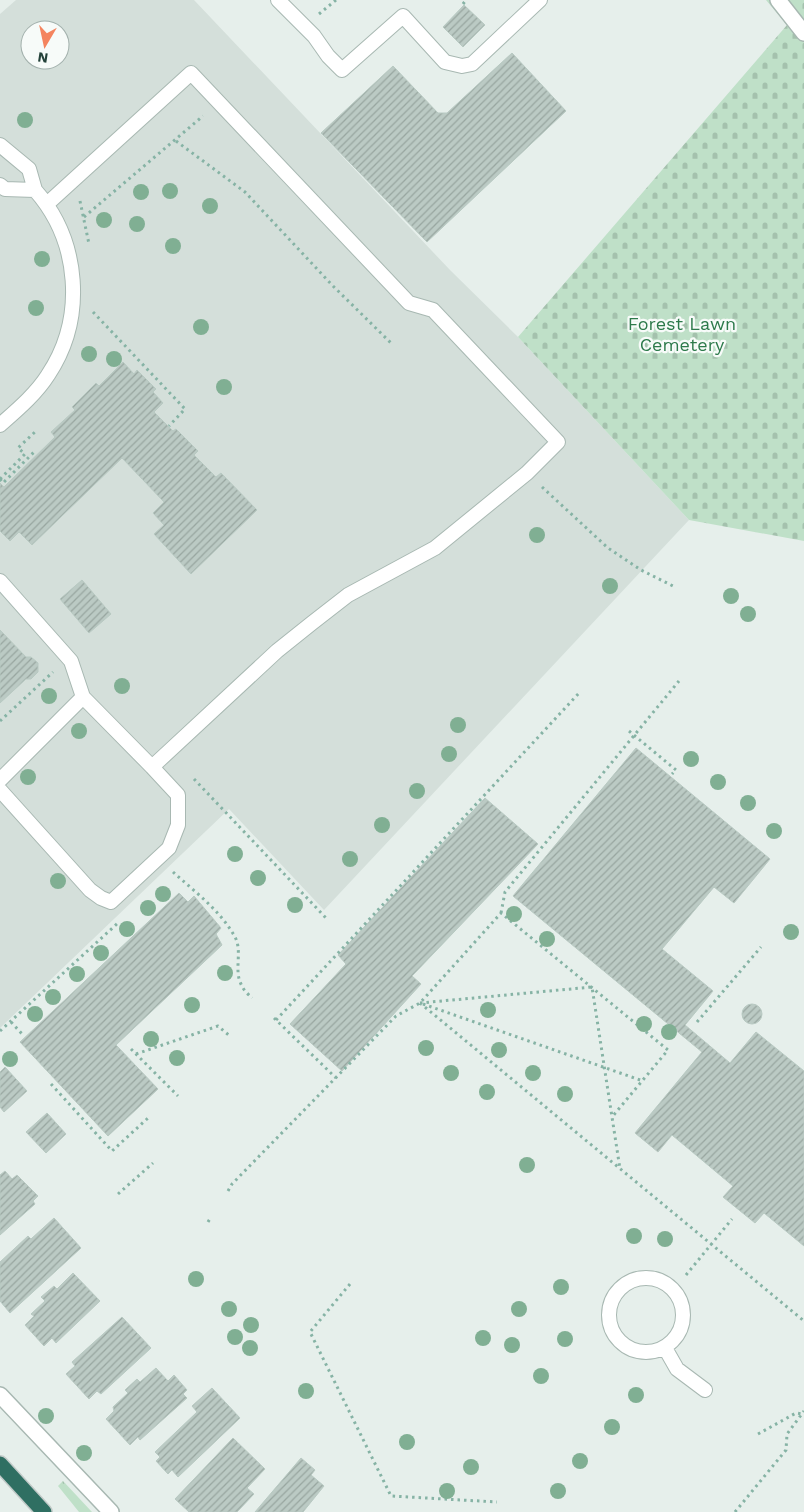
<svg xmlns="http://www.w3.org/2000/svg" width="804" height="1512" font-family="'Work Sans',sans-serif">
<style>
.built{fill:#d4dfda;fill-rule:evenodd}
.grass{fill:url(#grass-tufts)}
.cemetery{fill:url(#cemetery-stones)}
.building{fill:url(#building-hatch);stroke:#b8c9c2}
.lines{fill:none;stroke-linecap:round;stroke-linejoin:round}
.lane-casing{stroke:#a8b8b2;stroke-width:16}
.street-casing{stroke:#a8b8b2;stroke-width:18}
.highway-casing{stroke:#c2cac8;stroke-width:18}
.path{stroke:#86b3a5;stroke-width:3;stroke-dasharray:2.5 4;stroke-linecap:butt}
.lane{stroke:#fff;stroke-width:14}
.street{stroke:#fff;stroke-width:15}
.highway{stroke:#2f6f62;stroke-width:15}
.tree{fill:#80af93}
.labels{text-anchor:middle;stroke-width:4.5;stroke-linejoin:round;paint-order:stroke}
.park-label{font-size:18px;fill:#2d7a4b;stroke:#f7fbf9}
</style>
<defs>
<pattern id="grass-tufts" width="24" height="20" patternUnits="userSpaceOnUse" patternTransform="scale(1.25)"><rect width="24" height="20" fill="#bfe0c8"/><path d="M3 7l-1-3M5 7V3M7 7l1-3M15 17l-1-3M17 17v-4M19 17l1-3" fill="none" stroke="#a4c1ad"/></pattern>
<pattern id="cemetery-stones" width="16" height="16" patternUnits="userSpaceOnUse" patternTransform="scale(1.25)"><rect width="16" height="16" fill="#bfe0c8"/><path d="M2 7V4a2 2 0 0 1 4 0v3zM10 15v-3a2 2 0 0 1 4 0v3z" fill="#a4c1ad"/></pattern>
<pattern id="building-hatch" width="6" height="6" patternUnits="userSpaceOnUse" patternTransform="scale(1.25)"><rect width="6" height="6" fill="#bbcac4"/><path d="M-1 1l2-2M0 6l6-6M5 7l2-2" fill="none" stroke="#98a6a0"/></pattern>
</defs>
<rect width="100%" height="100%" fill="#e6efeb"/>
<!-- built -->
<path class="built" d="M16,0H194L450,270L518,337L689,520L324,910L229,809L0,1028V14ZM30,30H60V60H30Z"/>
<!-- grass -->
<path class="grass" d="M63,1481L92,1512H79L58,1486Z"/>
<!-- cemetery -->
<path class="cemetery" d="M766,0H804V541L689,520L518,337L787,25Z"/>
<!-- building -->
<path class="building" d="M464,5L485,25L463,47L443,27Z
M512,53L566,111L427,242L321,133L393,66L438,113H447Z
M123,362L134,374L137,370L156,389L153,392L163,403L154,412L173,431L176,429L198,451L194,455L216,477L221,473L257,510L191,574L154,534L164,525L153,513L164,502L122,458L32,545L19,532L10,541L0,531V483L4,487L55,437L51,432L75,410L72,407L96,383L99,386Z
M82,580L111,614L89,633L60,599Z
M0,630L26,657H31L38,663V672L31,679H26L0,703Z
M636,748L770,859L734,903L714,887L662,949L713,991L685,1025L730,1063L756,1032L804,1071V1246L764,1213L755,1223L723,1197L733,1186L672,1135L658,1152L635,1133L702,1052L513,896Z
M485,798L538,844L412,976L421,984L342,1071L290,1024L346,964L338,955Z
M179,893L188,902L194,896L221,928L216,934L222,945L116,1045L158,1089L108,1136L20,1042Z
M742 1014a10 10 0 1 1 20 0a10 10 0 1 1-20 0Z
M5,1067L27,1091L4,1112L0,1107V1072Z
M47,1113L66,1134L46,1153L26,1132Z
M5,1171L12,1179L17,1175L38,1196L33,1201L35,1204L0,1235V1175Z
M54,1218L81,1248L10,1313L0,1301V1262L28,1236L31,1239Z
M73,1273L100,1301L56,1343L52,1338L44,1346L25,1325L34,1316L31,1314L45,1301L41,1297L54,1286L57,1289Z
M122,1317L151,1348L101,1394L97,1391L89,1399L66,1374L75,1366L72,1362Z
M156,1368L168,1381L174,1375L187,1390L183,1394L187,1398L140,1440L138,1437L130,1445L106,1419L114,1411L113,1407L128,1393L125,1390L137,1379L140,1382Z
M212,1388L240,1418L178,1477L172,1470L168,1474L156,1461L160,1457L155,1452L197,1412L192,1406Z
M233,1438L265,1469L247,1488L254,1494L237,1512H189L175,1499Z
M301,1458L315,1470L311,1475L324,1486L303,1512H255Z"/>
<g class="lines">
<!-- lane casing -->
<g class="lane-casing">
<path id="lane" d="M278,0L314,36L328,56L342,70L403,16L445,62L462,66L472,64L540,0
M0,145L29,169L35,190L5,189L0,185
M47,204L191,73L409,303L433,310L558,442L527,473L435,548L348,595L312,623L277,651L152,767L83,697
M0,425C17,410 36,394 48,375C86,318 80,241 35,190
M0,581L71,661L83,697L0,780
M0,790L90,890L101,898L111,902L169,848L178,825V795L152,767
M609 1315a37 37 0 1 1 74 0a37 37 0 1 1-74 0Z
M665,1348L677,1369L705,1390"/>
</g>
<!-- street casing -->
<g class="street-casing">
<path id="street" d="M778,0L804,33
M0,1395L111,1512"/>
</g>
<!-- highway casing -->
<g class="highway-casing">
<path id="highway" d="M0,1464L44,1512"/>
</g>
<!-- path -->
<path class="path" d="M463,4L466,0
M319,14L336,0
M176,141L245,192L332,285L392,344
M80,201L89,244
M84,217L203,116
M93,312L185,409L169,426
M0,479L25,454L18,448L36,431
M0,479L3,483L35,451
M542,487L608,548L641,570L673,586
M0,721L53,672
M629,731L676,770L672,774
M194,779L326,918
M173,872C195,892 220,910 235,937C243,952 233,971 242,986C244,991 249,995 252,998
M501,913L505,892L679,681
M420,1003L804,1321
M420,1003L592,987L620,1169
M423,1004L643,1081
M274,1018L336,1078
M276,1020L580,692
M11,1022L23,1035
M697,1022L761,947
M0,1031L119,922
M131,1049L178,1096
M136,1054L218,1026L231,1037
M51,1084L112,1151L148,1118
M228,1191L232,1184L396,1016L420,1003L501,913L668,1050L612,1117
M118,1194L153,1163
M208,1222L211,1217
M686,1275L732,1219
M350,1284L310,1332L391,1496L497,1502
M758,1434L796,1413L802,1414
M735,1512L786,1450L787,1434L804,1411"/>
<!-- lane -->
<use href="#lane" class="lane"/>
<!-- street -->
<use href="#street" class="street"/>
<!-- highway -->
<use href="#highway" class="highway"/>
</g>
<!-- trees -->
<g class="tree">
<circle cx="25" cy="120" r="8"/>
<circle cx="170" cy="191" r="8"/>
<circle cx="141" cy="192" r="8"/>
<circle cx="210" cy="206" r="8"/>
<circle cx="104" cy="220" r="8"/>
<circle cx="137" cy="224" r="8"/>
<circle cx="173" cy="246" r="8"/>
<circle cx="42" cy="259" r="8"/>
<circle cx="36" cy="308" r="8"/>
<circle cx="201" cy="327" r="8"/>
<circle cx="89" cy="354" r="8"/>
<circle cx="114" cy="359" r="8"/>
<circle cx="224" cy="387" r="8"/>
<circle cx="537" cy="535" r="8"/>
<circle cx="610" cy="586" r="8"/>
<circle cx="731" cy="596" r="8"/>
<circle cx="748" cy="614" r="8"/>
<circle cx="122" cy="686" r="8"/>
<circle cx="49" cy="696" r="8"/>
<circle cx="458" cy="725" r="8"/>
<circle cx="79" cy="731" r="8"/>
<circle cx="449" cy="754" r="8"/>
<circle cx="691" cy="759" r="8"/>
<circle cx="28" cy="777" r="8"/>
<circle cx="718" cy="782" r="8"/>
<circle cx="417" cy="791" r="8"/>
<circle cx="748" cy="803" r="8"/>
<circle cx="382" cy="825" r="8"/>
<circle cx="774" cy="831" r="8"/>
<circle cx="235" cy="854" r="8"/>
<circle cx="350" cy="859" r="8"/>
<circle cx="258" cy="878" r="8"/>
<circle cx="58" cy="881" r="8"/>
<circle cx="163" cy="894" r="8"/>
<circle cx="295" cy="905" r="8"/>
<circle cx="148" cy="908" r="8"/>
<circle cx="514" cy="914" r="8"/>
<circle cx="127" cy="929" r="8"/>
<circle cx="791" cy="932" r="8"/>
<circle cx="547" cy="939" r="8"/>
<circle cx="101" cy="953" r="8"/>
<circle cx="225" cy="973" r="8"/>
<circle cx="77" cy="974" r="8"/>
<circle cx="53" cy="997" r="8"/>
<circle cx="192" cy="1005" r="8"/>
<circle cx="488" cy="1010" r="8"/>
<circle cx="35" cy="1014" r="8"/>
<circle cx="644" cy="1024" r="8"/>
<circle cx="669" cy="1032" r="8"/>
<circle cx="151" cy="1039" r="8"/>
<circle cx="426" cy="1048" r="8"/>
<circle cx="499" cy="1050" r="8"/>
<circle cx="177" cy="1058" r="8"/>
<circle cx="10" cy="1059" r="8"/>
<circle cx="451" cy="1073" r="8"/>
<circle cx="533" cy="1073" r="8"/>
<circle cx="487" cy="1092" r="8"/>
<circle cx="565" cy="1094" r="8"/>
<circle cx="527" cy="1165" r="8"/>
<circle cx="634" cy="1236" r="8"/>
<circle cx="665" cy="1239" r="8"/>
<circle cx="196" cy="1279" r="8"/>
<circle cx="561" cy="1287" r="8"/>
<circle cx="229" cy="1309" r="8"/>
<circle cx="519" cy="1309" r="8"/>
<circle cx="251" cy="1325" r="8"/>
<circle cx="235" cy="1337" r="8"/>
<circle cx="483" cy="1338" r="8"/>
<circle cx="565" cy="1339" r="8"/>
<circle cx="512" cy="1345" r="8"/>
<circle cx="250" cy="1348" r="8"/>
<circle cx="541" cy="1376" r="8"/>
<circle cx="306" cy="1391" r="8"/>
<circle cx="636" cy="1395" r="8"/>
<circle cx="46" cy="1416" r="8"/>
<circle cx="612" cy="1427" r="8"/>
<circle cx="407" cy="1442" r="8"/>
<circle cx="84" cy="1453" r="8"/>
<circle cx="580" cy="1461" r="8"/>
<circle cx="471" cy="1467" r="8"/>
<circle cx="447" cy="1491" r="8"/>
<circle cx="558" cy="1491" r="8"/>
</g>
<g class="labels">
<!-- park labels -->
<g class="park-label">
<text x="682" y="330">Forest Lawn<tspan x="682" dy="21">Cemetery</tspan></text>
</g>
</g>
<!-- north arrow -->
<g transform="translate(45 45) rotate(189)"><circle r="24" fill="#f7fbf9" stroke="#a3b1ad"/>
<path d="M0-4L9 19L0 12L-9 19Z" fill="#f4845f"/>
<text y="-8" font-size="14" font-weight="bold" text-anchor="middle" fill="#24423a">N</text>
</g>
</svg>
